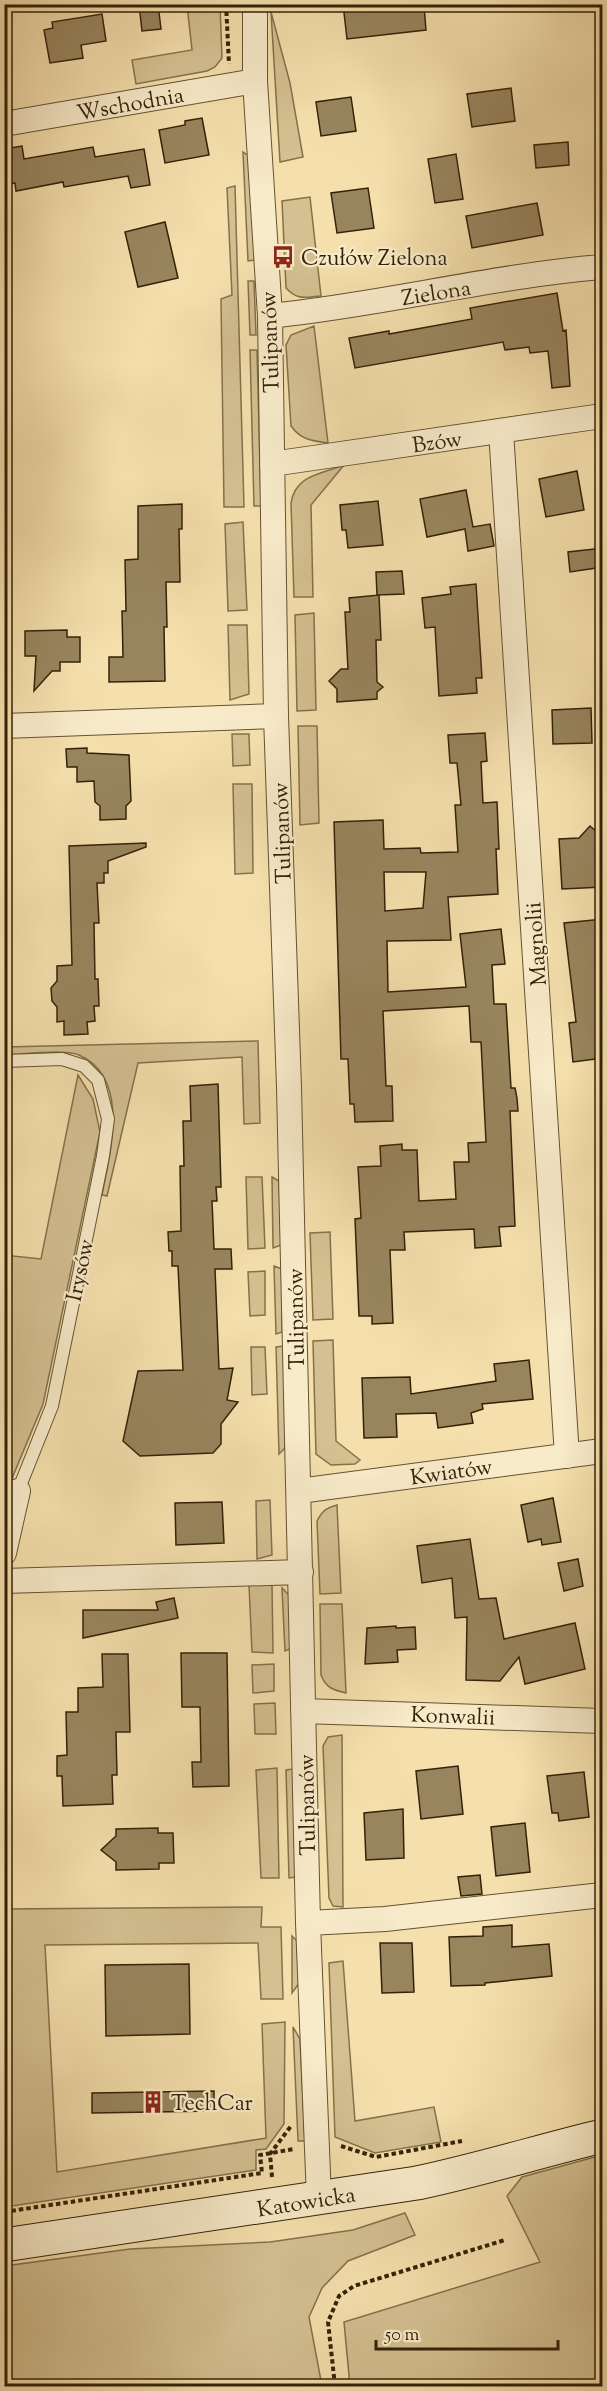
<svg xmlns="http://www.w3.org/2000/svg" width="607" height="2391" font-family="'Sorts Mill Goudy',serif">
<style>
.green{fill:#d4c091;stroke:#84714c;stroke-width:1.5}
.building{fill:#98855e;stroke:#332208;stroke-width:1.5;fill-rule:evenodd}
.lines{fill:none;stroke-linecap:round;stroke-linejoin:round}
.service-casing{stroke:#645231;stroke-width:14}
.minor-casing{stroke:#645231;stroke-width:26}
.secondary-casing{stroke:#332208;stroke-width:35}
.path{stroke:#332208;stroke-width:4;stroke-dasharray:4.5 3;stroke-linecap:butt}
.service{stroke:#f8ebca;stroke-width:12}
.minor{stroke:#f8ebca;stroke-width:24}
.secondary{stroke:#f8ebca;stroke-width:33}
.labels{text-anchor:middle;stroke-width:4.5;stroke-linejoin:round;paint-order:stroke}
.street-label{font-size:22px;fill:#332208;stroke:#f8ebca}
.poi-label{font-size:22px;fill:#332208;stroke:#f8ebca;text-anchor:start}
</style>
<rect width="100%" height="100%" fill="#f5e0ad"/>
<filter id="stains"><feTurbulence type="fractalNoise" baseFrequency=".00333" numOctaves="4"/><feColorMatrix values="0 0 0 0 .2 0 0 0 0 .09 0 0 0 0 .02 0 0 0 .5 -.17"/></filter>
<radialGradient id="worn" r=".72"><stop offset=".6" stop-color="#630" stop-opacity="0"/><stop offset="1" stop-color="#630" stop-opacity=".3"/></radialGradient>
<!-- green -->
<path class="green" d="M187,5H220L222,58L215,67L207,71L136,84L132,60L192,50Z
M271,12L290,83L303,157L280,162Z
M243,152L249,156L255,260L248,261Z
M235,186L244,507H224L221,299L232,295L227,188Z
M310,197L321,296C305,297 298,301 286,288L282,201Z
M248,281H254L256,335H250Z
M314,326L328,443C312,441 301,440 291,426L286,345L291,335Z
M250,350H257L261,506H254Z
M344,465L311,505L313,597H294L291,503C295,475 321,474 344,465Z
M243,522L247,610L228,611L225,524Z
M314,613L316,710L297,711L295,615Z
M228,625H247L249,694L230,700Z
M298,726H317L319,823L300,825Z
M232,734H249L250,765L233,766Z
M233,784H252L253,873L235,874Z
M258,1041L260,1123L244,1124L242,1057L138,1063L107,1196L102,1195C110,1153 131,1078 79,1055C64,1049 22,1054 5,1055V1047Z
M78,1075L93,1099L100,1132L43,1404L13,1476L5,1511L4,1255L41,1259Z
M246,1177H262L265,1248L248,1249Z
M272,1177L279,1181L281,1245L273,1248Z
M330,1232L333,1319L313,1320L310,1233Z
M274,1266L282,1269V1332L276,1334Z
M265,1271V1315L250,1316L248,1272Z
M333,1340L336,1441L360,1460L355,1464L331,1465L316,1454L313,1341Z
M284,1346L285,1448L279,1454L276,1347Z
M251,1347H265L267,1394L252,1395Z
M270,1500L272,1555L257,1559L256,1501Z
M337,1505L341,1593L320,1594L317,1521C322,1511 326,1508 337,1505Z
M249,1585H272L273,1653L252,1652Z
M282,1588L289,1595L292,1648L285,1651Z
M320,1604H342L346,1693C333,1690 326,1688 321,1675Z
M274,1664V1691L253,1693L252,1665Z
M275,1703L276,1734H255L254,1704Z
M342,1735L343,1907L333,1906L329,1898L323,1746L328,1737Z
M277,1768L279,1878H261L256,1770Z
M293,1769L296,1877L289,1878L286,1770Z
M262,1907L261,1927H281L283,1999H261L258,1943L45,1945L57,2172L266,2138L262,2024L285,2022L284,2124L266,2149L256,2150V2170L5,2207V1909Z
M292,1936L297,1941L300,1982L292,1993Z
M343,1961L355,2121L434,2107L441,2142L375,2153L335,2137L329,1963Z
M293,2027L300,2039L305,2141H298Z
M602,2155V2386H350L344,2322L540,2262L507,2196L522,2177Z
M405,2213L415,2235L348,2261L322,2288L309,2317L322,2386H5V2266L130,2249L270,2242L353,2230Z"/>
<!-- building -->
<path class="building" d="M139,4H158L161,29L142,31Z
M343,4L424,6L426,30L347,39Z
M102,14L106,41L81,45L83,58L50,63L44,30L53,28L52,22Z
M511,88L515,121L472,127L467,94Z
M351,97L356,131L321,136L316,102Z
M202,118L209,155L165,163L159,130L185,125V121Z
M568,142L569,165L536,168L534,145Z
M22,146L24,159L93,147L95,157L144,149L150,185L131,188L128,176L64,187L63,182L16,191L15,183L4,184V149Z
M456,154L463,199L435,203L428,159Z
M368,188L374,228L337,233L331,193Z
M537,203L543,235L472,248L466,216Z
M165,222L178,278L138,287L125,232Z
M557,293L563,331L566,330L570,386L552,388L548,351L530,353L529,347L505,350L503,342L355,368L349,338L389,331V334L472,319L470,308Z
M577,471L584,510L546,517L539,479Z
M466,490L473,527L490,524L494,546L468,551L465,529L427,537L420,499Z
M378,501L383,545L348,548L346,530H342L340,505Z
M182,504V529H179L180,582H166L167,627H164L165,681L109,682V657H123L122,611H126L125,560L138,559V506Z
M603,548V567L570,572L568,552Z
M402,571L404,594L377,595L376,572Z
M476,584L482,678H476L477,693L439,696L435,627L425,628L422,598L451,594L450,587Z
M379,595L381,640H376L377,682L383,687L377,692V699L337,702V689L329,681L341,669H348L345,612H350L349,598Z
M67,630V637H80V662H60V671H52L34,691L36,656H25V631Z
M591,708L592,743L553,744L552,710Z
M485,733L487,761L481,762L483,803L497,802L499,849H496L498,894L448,897L451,940L387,941L388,992L466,987L460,934L501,929L505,964L492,965L494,1004H506L511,1088H515L517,1098L518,1111H510L515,1226L499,1227L501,1246L475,1248L474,1229L404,1232L405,1250H390L393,1323L372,1324V1316H359L355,1219L361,1218L358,1167L381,1166L380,1146L402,1144V1150H417L419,1201L456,1199L454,1162H469L468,1143L486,1142L481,1042H471L469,1006L383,1011L386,1086H392L393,1121L355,1122L354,1104H350L348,1059H341L334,822L383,820L384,849L420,848L421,853L458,852L455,805H461L457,763H450L448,735ZM384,872H426L423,908L385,911Z
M87,748V753L129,755L131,801L126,806V819L100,820V806L95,802L94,781L77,782V767H67L66,749Z
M590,826L603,837V887L562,889L559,839L579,838Z
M146,843V847L108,861V873H104V883H97L99,923H94L95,979H98L99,1006H94L95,1021L87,1022L88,1034L64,1035V1021L57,1022V1007L52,1001L51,988L57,981V966L72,965L69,846Z
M603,919V1058L573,1062L569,1023L576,1022L564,923Z
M218,1084L221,1187H216L217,1201H212L214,1249H231L232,1269H215L219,1369L233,1368L227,1400L238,1402L221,1424V1444L213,1453L140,1456L123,1441L138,1371L183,1370L178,1266H172V1251H169L168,1232L181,1231L180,1166H184L183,1121H191L190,1086Z
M529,1360L533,1399L482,1404L483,1409L471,1413L473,1423L438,1428L436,1413L396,1414L397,1437L364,1438L362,1378L410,1377L411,1394L496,1381L494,1364Z
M553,1498L561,1542L542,1545L541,1539L528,1542L521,1505Z
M222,1502L224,1543L176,1545L175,1503Z
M470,1539L479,1599L496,1598L504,1639L575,1623L585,1669L525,1684L519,1657L500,1681L466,1680L467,1617L455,1618L452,1578L422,1583L417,1546Z
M578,1559L583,1586L564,1591L558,1563Z
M174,1598L178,1618L83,1638V1610H158L156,1602Z
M396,1626V1628L415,1627L416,1649L397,1650L398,1662L365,1664L367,1628Z
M181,1653H227L229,1786L193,1787L192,1762H201L200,1707H182Z
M102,1654H128L130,1732H116L117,1775H112L113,1804L63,1806L62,1776H57V1756L67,1755L66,1712H78V1688L103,1687Z
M458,1766L463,1814L421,1819L416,1771Z
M584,1772L589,1817L559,1821L558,1813H552L547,1776Z
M403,1809L404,1858L366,1860L364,1813Z
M525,1823L530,1872L496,1876L491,1827Z
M158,1828V1833H173L174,1863H159V1869L116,1870V1862L101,1850L116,1836V1829Z
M480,1875L482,1894L461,1896L458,1877Z
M512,1925V1947L549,1944L552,1976L485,1983V1985L451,1986L449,1937L483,1936V1927Z
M380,1943H412L414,1992L382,1993Z
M189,1964L190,2034L106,2036L105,1965Z
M214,2091V2111L92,2113V2093Z"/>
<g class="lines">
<!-- service casing -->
<g class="service-casing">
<path id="service" d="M4,1061L62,1059L84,1066L98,1080L108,1119L103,1156L52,1406L18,1491"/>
</g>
<!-- minor casing -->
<g class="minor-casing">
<path id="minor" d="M255,4V81L270,316L276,716L289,1087L308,1923L319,2199
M4,124L255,81
M270,316C381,305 491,276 602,267
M501,431L567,1456
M272,464L602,416
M4,726L276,716
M299,1491L602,1451
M4,1553L18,1491
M4,1581L301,1572
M303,1711L602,1721
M308,1923L385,1919L602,1895"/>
</g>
<!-- secondary casing -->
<g class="secondary-casing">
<path id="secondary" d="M4,2245L417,2183C479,2170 540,2151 602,2136"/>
</g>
<!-- path -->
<path class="path" d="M226,4L229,64
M341,2146L376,2157L462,2141
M272,2177L270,2154L291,2126
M4,2212L262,2173L260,2155L294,2149
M335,2386L328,2322L339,2296L354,2286L505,2240"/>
<!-- service -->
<use href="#service" class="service"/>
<!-- minor -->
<use href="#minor" class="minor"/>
<!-- secondary -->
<use href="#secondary" class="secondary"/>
</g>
<!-- icons -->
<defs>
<g id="bus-bare" transform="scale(1.8)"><path d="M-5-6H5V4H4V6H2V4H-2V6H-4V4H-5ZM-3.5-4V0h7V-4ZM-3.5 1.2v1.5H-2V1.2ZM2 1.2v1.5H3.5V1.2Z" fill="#8f2418" stroke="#f8ebca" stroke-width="2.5" paint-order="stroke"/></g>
<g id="building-bare" transform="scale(1.8)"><path d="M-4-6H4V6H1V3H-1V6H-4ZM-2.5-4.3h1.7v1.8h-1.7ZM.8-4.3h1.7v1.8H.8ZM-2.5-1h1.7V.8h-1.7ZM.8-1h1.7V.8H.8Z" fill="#8f2418" stroke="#f8ebca" stroke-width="2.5" paint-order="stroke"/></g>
</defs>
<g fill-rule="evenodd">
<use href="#bus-bare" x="283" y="257"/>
<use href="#building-bare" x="153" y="2102"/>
</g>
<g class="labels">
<!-- street labels -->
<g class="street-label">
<text transform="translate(130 103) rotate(-10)" y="8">Wschodnia</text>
<text transform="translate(436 292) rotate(-9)" y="8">Zielona</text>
<text transform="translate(269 342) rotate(-92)" y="8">Tulipanów</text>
<text transform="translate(437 441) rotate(-8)" y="8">Bzów</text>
<text transform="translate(281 833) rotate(-92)" y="8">Tulipanów</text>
<text transform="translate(535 944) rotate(-94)" y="8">Magnolii</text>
<text transform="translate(79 1270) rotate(-78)" y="8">Irysów</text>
<text transform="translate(295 1319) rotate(-91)" y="8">Tulipanów</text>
<text transform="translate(451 1471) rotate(-8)" y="8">Kwiatów</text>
<text transform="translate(453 1715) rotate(2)" y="8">Konwalii</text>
<text transform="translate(306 1805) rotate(-91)" y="8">Tulipanów</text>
<text transform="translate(306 2201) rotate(-9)" y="8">Katowicka</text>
</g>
<!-- poi labels -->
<g class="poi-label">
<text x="301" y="265">Czułów Zielona</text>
<text x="171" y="2110">TechCar</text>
</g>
</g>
<!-- margin -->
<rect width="607" height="2391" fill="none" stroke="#f5e0ad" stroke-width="24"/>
<rect x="6" y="6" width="595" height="2379" fill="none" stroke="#332208" stroke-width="3"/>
<rect x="12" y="12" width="583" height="2367" fill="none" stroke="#332208" stroke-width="1.5"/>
<!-- scale -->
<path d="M376 2340v9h182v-9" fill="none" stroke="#332208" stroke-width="3"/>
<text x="385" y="2340" font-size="18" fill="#332208" stroke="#f8ebca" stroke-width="4.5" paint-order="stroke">50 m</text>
<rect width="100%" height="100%" filter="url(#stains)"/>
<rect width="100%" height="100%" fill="url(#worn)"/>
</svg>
